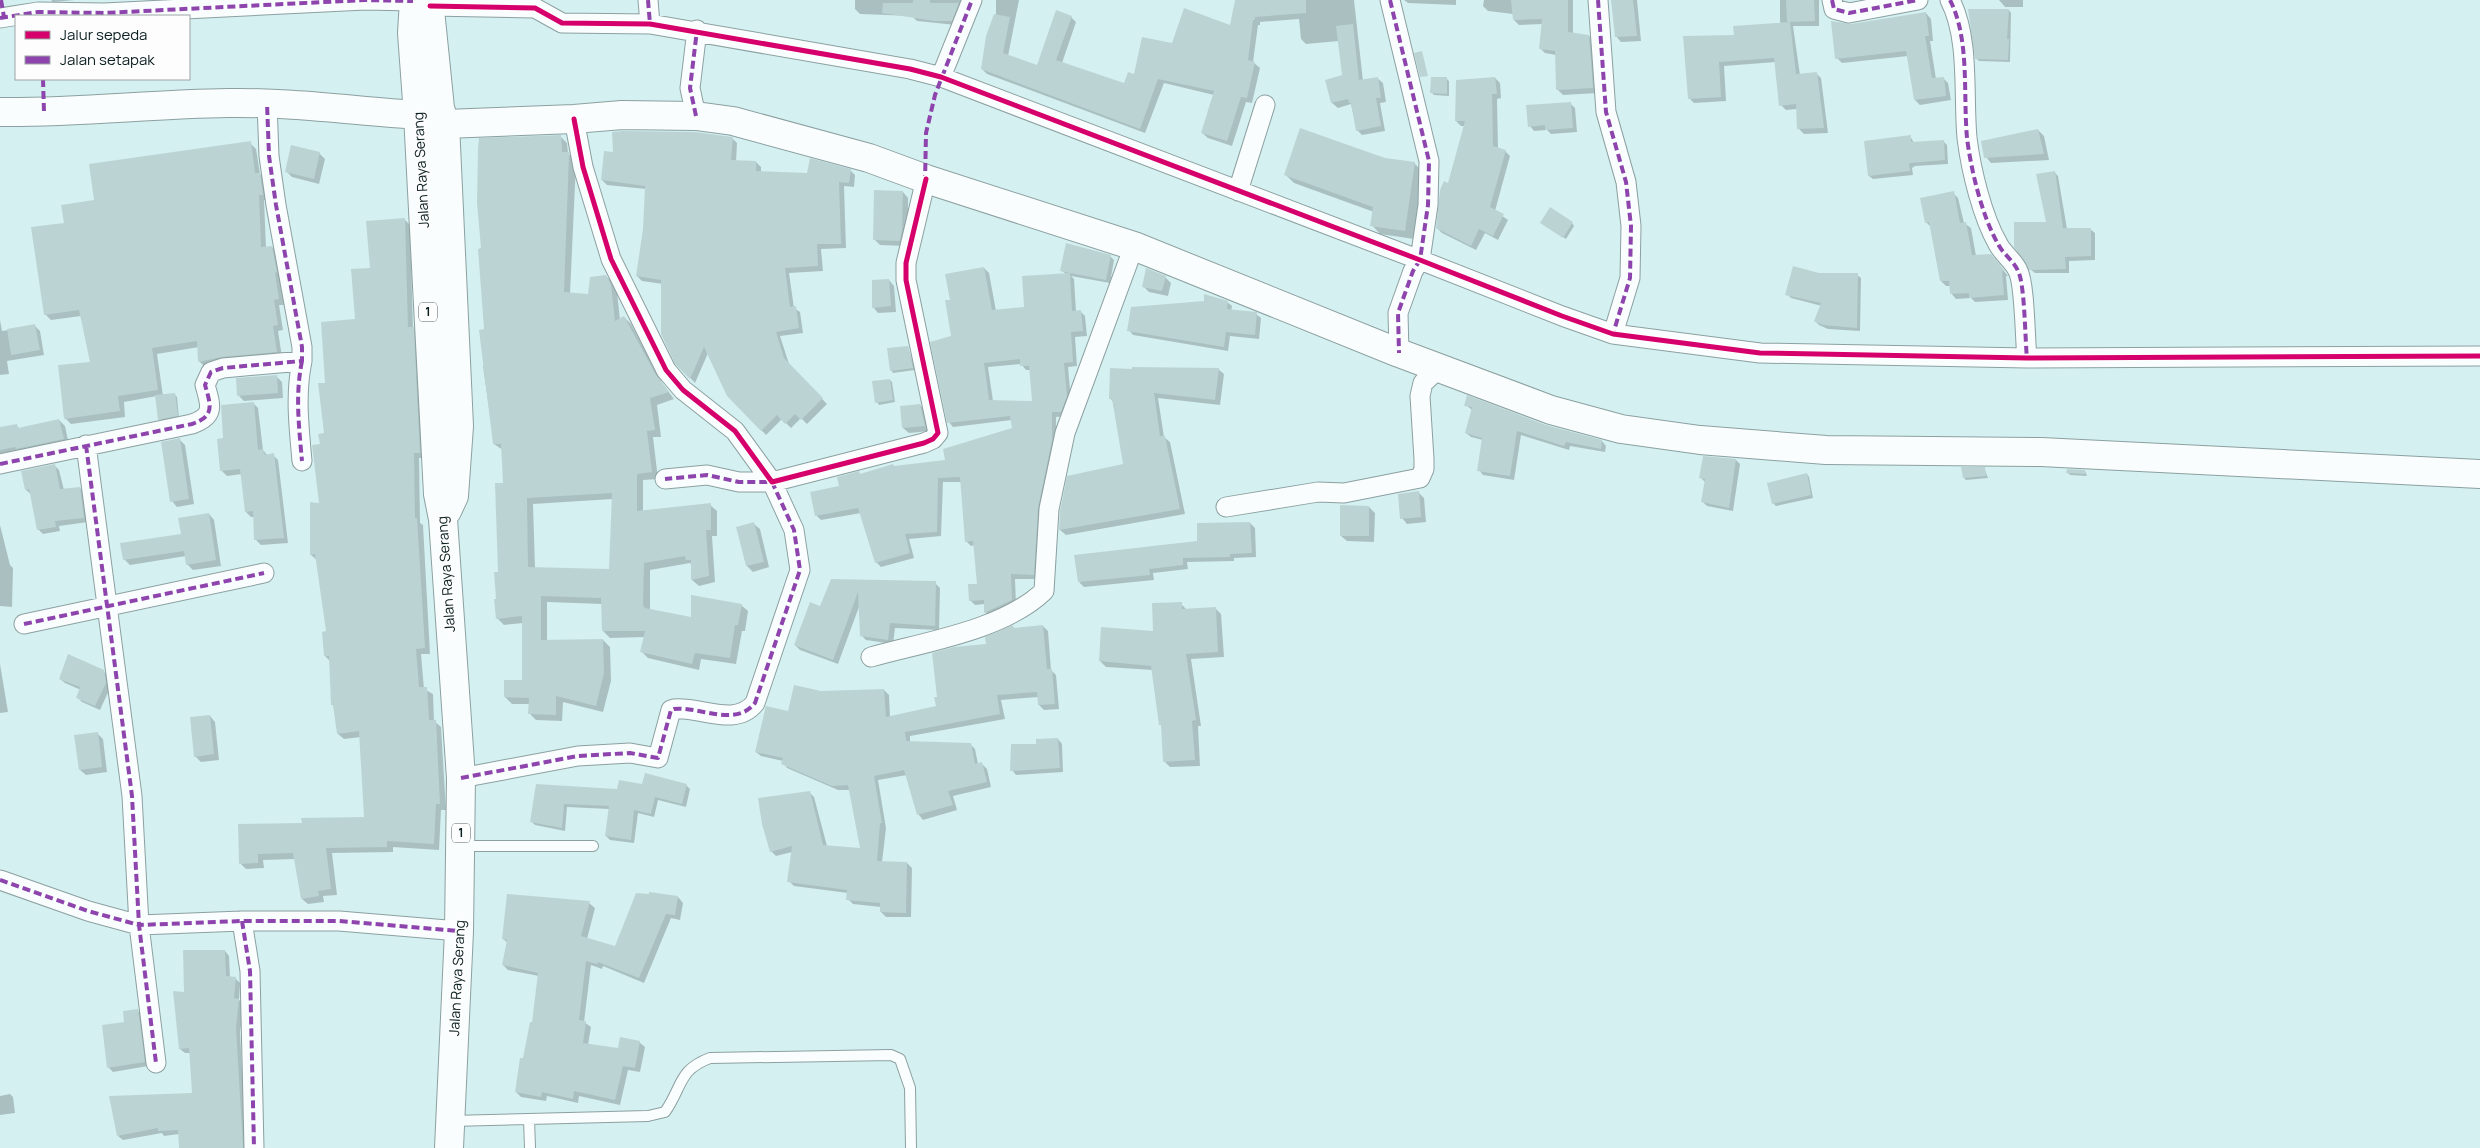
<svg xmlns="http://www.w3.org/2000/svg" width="2480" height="1148" font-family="Manrope,sans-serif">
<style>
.shadow{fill:#0003;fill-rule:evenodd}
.building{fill:#bcd3d3;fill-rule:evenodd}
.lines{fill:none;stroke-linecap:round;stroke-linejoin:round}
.lane-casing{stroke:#8ca0a1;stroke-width:12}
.street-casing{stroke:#8ca0a1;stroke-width:21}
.secondary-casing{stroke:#8ca0a1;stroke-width:30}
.highway-casing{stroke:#8ca0a1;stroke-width:30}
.lane{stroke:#f9fdfd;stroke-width:10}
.street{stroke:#f9fdfd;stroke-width:19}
.secondary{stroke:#f9fdfd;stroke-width:28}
.highway{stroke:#f9fdfd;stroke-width:28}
.quiet{stroke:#8e44ad;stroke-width:4;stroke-dasharray:8 4;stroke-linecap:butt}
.cycleway-casing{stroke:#fdfdfd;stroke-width:8}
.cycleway{stroke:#d6006c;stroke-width:5}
.labels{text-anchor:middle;stroke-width:4;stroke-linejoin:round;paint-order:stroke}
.shield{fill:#fdfdfd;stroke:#546262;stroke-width:1}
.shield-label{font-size:12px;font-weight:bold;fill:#0c1f20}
.street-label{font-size:14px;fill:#0c1f20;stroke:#fdfdfd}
</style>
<rect width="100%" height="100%" fill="#d5f0f1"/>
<!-- shadow -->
<path class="shadow" d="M51,0H75L53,2Z
M855,0H964L956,25L917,21L912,16L860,14L855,9Z
M996,0H1019L1008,56L1038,67L1071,17L1076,22L1062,63L1124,85L1172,45L1231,27L1236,0H1354L1363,81L1377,78L1383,83L1386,102L1380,103L1385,131L1362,135L1357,130L1351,104L1338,108L1332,103L1327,81L1343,76L1339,41L1306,44L1301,39L1299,19L1260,22V25H1258L1253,62L1260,68L1252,103L1246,102L1232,146L1208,138L1202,133L1214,95L1164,83L1145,133L987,74L982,69L996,15Z
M1404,0H1456V5L1408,3Z
M1484,0H1573V34L1589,36L1594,41L1598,93L1563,95L1557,89L1556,55L1545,53L1540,48L1543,24L1519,25L1514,20L1513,14L1488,11L1483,6Z
M1612,0H1637L1641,41L1621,42L1616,36Z
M1780,0H1819V26H1793L1800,75L1816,73L1821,78L1828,133L1804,134L1799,129L1797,109L1786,110L1781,105L1776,62L1724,66L1726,101L1694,103L1689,98L1735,36L1783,24L1780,22Z
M1999,0H2023V7H2005Z
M2009,10L2011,13L2010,62L1979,61L1976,58Z
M1926,13L1931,19L1933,41H1930L1936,79L1943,78L1948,83L1951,100L1920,105L1915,100L1908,56L1842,63L1837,58L1851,25Z
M1495,78L1500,83L1501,98L1497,99L1498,149L1505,151L1510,156L1495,211L1508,220L1498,240L1485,233L1476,250L1442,233L1437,228L1465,126H1461L1456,121Z
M1447,79L1449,81V96L1434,95L1432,93Z
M1570,103L1575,108L1577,132L1551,134L1547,130L1534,131L1530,126Z
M2038,130L2044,136L2049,160L1991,163L1986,157Z
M560,136L567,143L568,153L576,163L570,294L589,295L606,276L613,283L617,292L620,320L624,317L631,324L662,383L674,399L657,405L661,437H653L658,479L643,480V512L710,505L717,511V536H712L715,582L699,586L692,580L693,566L690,563L650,570V610L692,618L741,605L748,611L745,631H742L736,664L701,659L699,670L648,658L641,651L645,637L610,638L603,631V604L547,602V641L603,640L610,647L611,681L603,712L563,702L562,721L536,720L530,714V704H512L505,697L523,681V623L504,625L497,618L505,484L503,450L494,444L483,366H485V330L479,250H482ZM613,499L610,570L535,568L533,504Z
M1910,136L1914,143L1943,141L1947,145L1948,164L1915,166L1912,168L1913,175L1873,179L1869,176Z
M732,138L737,143L736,162H756L761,167V173L808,174L850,170L855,175L854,187L844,186L846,248L821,249L823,271L789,273L794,308L800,312L803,333L780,336L789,364L827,404L807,424L801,418L791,428L782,419L766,435L728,395L708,353L695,383L676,363L663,284L642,281L637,276L644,229L646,189L607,185L602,180L614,153Z
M250,143L256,149L260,174L265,180L268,200H264L266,248L272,247L277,253L282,278H280L284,305H279L283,330L278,331L282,357L205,367L200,362L199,347L157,354L163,396L174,394L177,397L179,418L162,421L160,419L157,396L124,402L125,417L71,424L65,418L91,363L81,316L51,320L45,314L65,224L96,201Z
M319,153L325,159L319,184L292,177L287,172Z
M1414,163L1423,172L1414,239L1380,234L1372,225L1374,212L1294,183L1285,174Z
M2054,172L2058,176L2067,229H2090L2095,233V260L2069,261V273H2035L2030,269L2047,224Z
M903,192L908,198V235L905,246L880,245L874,239Z
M1953,193L1958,198L1964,223L1971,228L1976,256L1996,261L2008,276H2006L2008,300L1975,302L1971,298L1956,299L1951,293L1950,286H1946L1941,281L1932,228L1926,222Z
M404,219L410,225L413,328L419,334L425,458H419L420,523L423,525L430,654H421L424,689L433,694L434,721L441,727L446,810H441L439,850L393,847V852L332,853L337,895L323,896L324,902L308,904L302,899L295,859L263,860L264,868L246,869L240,863L303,824L365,818L361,737L344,739L338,734L335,707L332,704L330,661L325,656L328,632L317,560L311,555L320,504L321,445L326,434L327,384L356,320L371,269Z
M1572,223L1574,226L1566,239L1544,225Z
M1067,244L1110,256L1114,260L1110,283L1071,276L1074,279L1076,312H1081L1085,316L1087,336L1075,337L1077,366L1068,367L1071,401L1066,416L1056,417V445L1038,579H1015L1016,605L990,617L986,613L985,604L975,605L970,600L978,585L975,545L971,546L966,541L962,482H943L941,536L909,539L914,558L881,567L876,562L861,513L821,520L816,515L841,487L861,475L895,467L946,461L1014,428L1012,420L953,427L949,422L952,301L984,268L989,273L996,311L1026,308L1066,274L1061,270ZM1021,364L1026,370H1031L1033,403L993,401L988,367Z
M1819,274L1857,275L1861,278L1860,331L1828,329L1819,325L1815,321L1822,306L1791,298L1787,294Z
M1165,277L1171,283L1168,296L1149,292L1143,286Z
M889,280L894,286L896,312L878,313L873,307Z
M1227,302L1232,306L1231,311L1256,314L1261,318L1259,339L1230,336L1228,351L1133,335L1129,330Z
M0,320L2,331L35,326L40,331L44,355L7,361L9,374L0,375Z
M908,347L915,370L893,373L891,370Z
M1218,369L1224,374L1220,405L1158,398L1164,437L1170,442L1185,514L1066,535L1060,530L1061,511L1125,465L1114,403L1110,398Z
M276,376L282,382L283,398L244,401L239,396Z
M890,380L892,382L895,402L879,405L877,402Z
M253,403L258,408L263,450L268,456L273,455L278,460L288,543L261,545L256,540L254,517H251L246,512L242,474L227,476L222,471L224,439Z
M920,405L926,411L930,431L909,433L903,428Z
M1466,405L1602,441L1606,446L1605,452L1570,446L1569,450L1521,435L1514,480L1483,475L1479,470L1483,440L1471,437L1466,433L1472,410Z
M59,420L65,426L69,445L3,455L0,453V428L16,425L20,429Z
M179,439L185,445L194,504L177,507L172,501Z
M1736,460L1740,464L1733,511L1707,506L1702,501L1706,483L1701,478Z
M54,465L59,470L64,490L80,488L84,493L88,522L59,526L60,531L43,534L38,529L32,495L26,490Z
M1984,468L1988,478L1966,480L1964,478Z
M2085,471L2087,476L2070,475L2068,473Z
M1807,474L1809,477L1813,498L1776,506L1773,503Z
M1418,492L1424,498L1426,522L1407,524L1402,518Z
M1369,507L1375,513L1374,542L1347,541L1341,536Z
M209,514L214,520L221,566L193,570L187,564L186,556L130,565L124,559L182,535Z
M1250,523L1255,528L1256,557L1234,558V561L1187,562L1188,569L1153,573L1154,580L1084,587L1079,582Z
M754,524L760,529L769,567L753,572L747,566L738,528Z
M0,525L10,565L13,568L12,607L0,606Z
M832,580L935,583L940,588L939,630L895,628L893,644L866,640L861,635L860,604L838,664L800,650L795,645L821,608Z
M1181,604L1187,610L1215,608L1221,614L1224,657L1191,659L1201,726H1198L1200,766L1170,767L1164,761L1163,727L1153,670L1106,667L1100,661L1155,632Z
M1043,626L1048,631L1051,670L1056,675L1059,709L1044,710L1039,705L1038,697L1001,700L1005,719L910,736V743L970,744L975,749L978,764H982L987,769L991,787L953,796L957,810L923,820L919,815L907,775L878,780L886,828L882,862L907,863L912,868L911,917H886L881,912V907L853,904L848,899V893L794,886L789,881L792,852L776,856L771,851L809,792L814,797L827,846L861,850L850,790H838L787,768L783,761L761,756L756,752L766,707L789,712L821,692L884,690L889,695L890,717L937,707L987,645L1013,627L1015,629Z
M0,664L8,712L0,713Z
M103,671L108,676L110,688L100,710L82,702L77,697L81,690L65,683L60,679Z
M210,716L215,722L219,760L201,762L195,756Z
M97,733L103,739L107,772L86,775L80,770Z
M1058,739L1062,744L1063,772L1016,775L1012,770L1038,745Z
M646,775L687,786L690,789L686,807L658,800L654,817L638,813L634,843L610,840L606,836L609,809L567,807L565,831L535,825L531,821L537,785L618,790L643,786Z
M678,897L683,903L680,920L671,918L644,983L603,966L602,969L591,965L584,1022L591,1027L588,1045L619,1050L639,1042L645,1047L640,1072L628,1070L620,1105L579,1096L578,1103L547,1096L546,1101L521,1097L516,1092L533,1024L539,976L508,970L503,965L508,943L503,939L589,903L595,908L587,939L615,948Z
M225,951L229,956L230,978H235L240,983L239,1000L244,1004L240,1032L246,1148H180L179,1134L164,1136L162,1133L123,1140L118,1136L193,1094L190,1053H185L180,1049L185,993Z
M138,1011L142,1015L148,1066L113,1072L109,1068L125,1023Z
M10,1094L13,1097L15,1113L0,1115V1096Z"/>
<!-- building -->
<path class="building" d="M913,0H930V3H959L952,21H935L882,13L883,3H913Z
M1235,0H1306V13L1255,17V20H1253L1248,60L1255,62L1247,98L1241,97L1227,141L1201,133L1214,91L1158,79L1140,129L981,69L986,36L994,14L1010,17L1003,53L1037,65L1056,10L1072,16L1056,60L1124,83L1128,72L1134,74L1142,37L1172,43L1184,8L1230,25Z
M1511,0H1568V32L1589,35L1593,88L1556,90L1555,51L1539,49L1542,19L1513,20Z
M1611,0H1633L1637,36L1615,37Z
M1786,0H1814L1815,21L1787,22Z
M1968,9H2009L2007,39H2009L2008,60L1975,59Z
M1926,12L1929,36H1925L1932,78L1944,77L1946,96L1914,100L1906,51L1835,59L1831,21L1851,24Z
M1790,22L1796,74L1817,72L1824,128L1797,129L1796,104L1779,106L1774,58L1719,62L1721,97L1688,99L1683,36L1734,35L1733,26Z
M1353,24L1359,80L1378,77L1381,98H1376L1381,126L1356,131L1351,103H1349L1348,99L1331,103L1325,80L1342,75L1336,26Z
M1422,51L1428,76L1420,77L1414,53Z
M1431,77H1447V94L1430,93Z
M1495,77L1497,94H1492L1493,146L1506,150L1490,207L1504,214L1493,236L1479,229L1471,246L1436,228L1440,190L1444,181L1448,183L1465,121H1455L1456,80Z
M1571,102L1573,128L1545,130V125L1528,127L1526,105Z
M1300,128L1385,158L1415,162L1405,231L1370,226L1373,207L1284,175Z
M2038,129L2044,154L1984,158L1981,141Z
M623,131L695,132L733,137L731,160L756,161V171L807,173L810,158L851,169L849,183L839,182L841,244H817L818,266L785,268L790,307L796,306L799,328L776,332L784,358L823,398L801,420L795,414L785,424L777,415L761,431L727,396L704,347L690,379L675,364L661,334V280L636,276L643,229L645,186L601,180L604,151L613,152L612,132Z
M561,135L562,152H569V155L564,292L588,294L590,277L606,275L611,285L615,321L624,316L656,375L669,392L650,398L655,430L647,431L652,472L637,474V511L711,503V530H706L709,576L691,580V560H686L685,556L644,563L643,605L645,608L691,617V595L742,604L738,625H735L730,658L695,653L692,664L640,652L645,631H602L601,598L541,596V640L603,639L604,673L596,706L556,696V715L528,714L529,698L504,697V680H522V616L496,619L494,599H496L494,572H498L495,483H503L501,444H493L479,330L484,329L478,249L481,248L477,203L478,149L479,138ZM612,493L609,569L528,567L527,498Z
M1911,135V142L1944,140L1945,160L1911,163L1909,164L1910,171L1868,176L1864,141Z
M251,141L255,173H260L263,195H259L261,247L272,246L277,272L275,273L279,299L274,300L278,325L273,326L277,352L222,357L198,362L197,341L152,348L158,390L118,396L120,411L64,419L58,365L90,362L79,310L44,315L31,227L64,223L61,205L94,200L89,164Z
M291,145L320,152L314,179L285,172Z
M2055,171L2063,228H2091V256L2065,257L2066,269L2029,270L2014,247V222H2046L2036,174Z
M874,190L903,191L902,229L900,241L873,240Z
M1954,191L1960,223L1966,222L1972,255L1991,254L2005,271H2002L2004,295L1969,298V293L1950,294L1949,281H1940L1929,222L1925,223L1920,198Z
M1550,207L1573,222L1563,238L1540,223Z
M405,218L408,327H414L417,395L420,453H414L415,518H417L425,648L416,649L419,687H427L429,720H436L440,804H436L434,844L387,841V847L326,848L331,889L318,891L319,896L301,899L293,853L258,854V863L239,864L238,824L302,823L301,818L364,817L359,731L337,734L333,705H331L329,656H324L322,632L326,631L315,554L310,555V502L319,503L312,445L320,444L318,434L324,433L318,383H325L321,322L355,319L351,269L370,268L366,221Z
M1066,243L1111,255L1106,280L1060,271Z
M1793,266L1819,273H1858L1857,328L1823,325L1814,321L1821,303L1785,295Z
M984,267L992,310L1024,307L1022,276L1070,273L1072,311L1081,310L1083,331L1071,332L1073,362L1064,363L1067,396L1061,412H1052V440L1038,508L1034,575L1011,574L1012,600L984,613V600L969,601L968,584H977L973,541L965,542L960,477L938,478L937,532L905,534L910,553L875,563L858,508L815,516L810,492L839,486L837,477L859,471L860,474L893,464L894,466L945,460L943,449L1012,428L1010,416L947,423L930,342L951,336L945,300H950L945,274ZM1020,359V366H1029L1032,401L989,400L984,363Z
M1146,268L1166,276L1162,291L1142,287Z
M889,279L891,306L872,308V280Z
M1204,294L1228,301L1227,309L1257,312L1255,335L1226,332L1224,347L1127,331L1131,307L1204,301Z
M35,324L40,350L11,355L7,329Z
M908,346L913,368L890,371L887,348Z
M1132,367L1219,368L1215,400L1154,393L1160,436H1165L1180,509L1059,530L1060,511L1067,476L1123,464L1112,399H1109L1110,368L1132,369Z
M277,375L278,393L237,396L236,378Z
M890,379L893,400L875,403L872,381Z
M175,393L178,416L158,420L155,395Z
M1467,395L1546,425L1602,440L1601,449L1566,442L1564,446L1517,431L1510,476L1477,471L1482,438L1465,433L1472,407L1464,406Z
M254,402L258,450L263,449L265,455L274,453L284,538L254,540L253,511L245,512L240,469L220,471L217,439L223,438L221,405Z
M920,404L925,426L902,428L900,406Z
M59,419L64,439L16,449L15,447L0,450V427L17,424L18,428Z
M180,438L189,499L170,502L161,442Z
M1703,456L1736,459L1729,508L1701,502L1705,479L1699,478Z
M55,464L60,489L80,487L84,518L55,521L56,527L37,530L29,489L25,490L21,471Z
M1961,467H1985L1986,476L1963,478Z
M2067,469L2085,470V474L2066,473Z
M1807,473L1811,495L1772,504L1767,483Z
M1419,491L1421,517L1400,519L1398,494Z
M1340,505L1369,506V536H1340Z
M209,513L216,560L186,565L184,551L123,560L120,543L181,534L178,518Z
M754,522L764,562L746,566L736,527Z
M1250,522L1252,553L1230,554V557L1183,558V565L1149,569L1150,575L1078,582L1074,555L1197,541V523Z
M831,579L936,581L935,626L890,623L888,640L860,636L858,592L833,660L794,645L810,602L820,606Z
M1182,602V609L1216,607L1218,652L1186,654L1196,720L1192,721L1195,760L1163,762L1161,725H1159L1151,666L1099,661L1101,627L1153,631L1152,603Z
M1013,625V628L1043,625L1047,669H1052L1055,704L1038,705L1037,692L997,695L1000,714L905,732L906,741L971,743L975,764L982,762L987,782L948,791L953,805L917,815L904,770L874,776L882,823H880L877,861L907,862L906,913L880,912V903L846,900L847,890L787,882L792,846L770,852L762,824L758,798L810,791L823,845L860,848L848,785L832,786L781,764L783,758L755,752L766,706L788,711L794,685L821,691L884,689L886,717L936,706L934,697H937L932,653L954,647L986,644L985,637Z
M68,654L104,670L106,683L95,706L76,698L80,687L59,679Z
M210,715L214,754L194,757L190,717Z
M98,732L102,767L79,770L74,735Z
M1058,738L1060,768L1010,771L1011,744H1036V739Z
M645,773L687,784L682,804L655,797L651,814L634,810L631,840L605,836L609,806L564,804L562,828L530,822L536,784L617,789L619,780L642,784Z
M649,892L678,896L675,915L666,914L639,978L598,962L597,964L586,961L579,1020L586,1021L583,1043L618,1048L620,1037L640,1041L635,1068L623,1066L615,1100L574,1091L573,1099L542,1092L541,1097L515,1092L520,1058H523L530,1022H532L538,973L502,965L507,940L502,939L507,894L590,901L581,936L615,946L636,893L649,894Z
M183,950H225L226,976L236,977L234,998L239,999L236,1027L243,1148H179L178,1130L158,1131V1128L117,1136L109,1096L192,1093L189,1048L179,1049L173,991L184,992Z
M138,1009L145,1062L107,1068L102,1025L124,1022L123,1011Z"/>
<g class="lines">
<!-- lane casing -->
<g class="lane-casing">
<path id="lane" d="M461,846H593
M529,1119L530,1148
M451,1121L648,1116L665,1112C683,1086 678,1070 710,1058L891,1055L900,1059L910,1088L911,1148"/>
</g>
<!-- street casing -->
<g class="street-casing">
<path id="street" d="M648,0L650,24
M1390,0L1429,161L1428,205L1420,260L1413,271L1398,313L1399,353
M1598,0L1606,112L1626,182L1631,226L1630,278L1613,334
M1832,0L1834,9L1849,13L1918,0
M1950,0C1970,39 1963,94 1967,138C1971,170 1982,216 1998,244C2003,254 2014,261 2018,271C2025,284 2025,341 2027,358
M430,6L535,8L562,23L650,24L910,69L941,77L1420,260L1562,316L1613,334L1760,353L2027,358L2480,356
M0,18L38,12L104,13L365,0L413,1
M941,77L972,0
M696,116L690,88L697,30
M574,119L583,167L611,259L666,370L683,390L735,431L772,482L924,443L933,439L938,433L906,280V263L926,179
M1238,191L1265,105
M302,361C295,395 299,427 302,461
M86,445L132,796L139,925L242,921H339L459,931
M0,464L192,424C215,416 211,406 205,385L211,372L223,368L302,361V347L276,205L269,156L267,103
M1226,507L1318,492L1344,493L1420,478L1424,469V459L1420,396L1423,383L1440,367
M24,624L264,573
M871,657C924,642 1004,630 1044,591L1049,509L1065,433L1134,246
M461,778L578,756L630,753L658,758L671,710L674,709C700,706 735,728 755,703L800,570L794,530L772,482H739L707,475L665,479
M0,880L88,911L139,925L156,1063
M242,921L250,971L254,1148"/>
</g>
<!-- secondary casing -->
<g class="secondary-casing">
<path id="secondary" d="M0,112C76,113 152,104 228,103C292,102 355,111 418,115
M445,124L574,119L622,115L696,116L733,121L869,158L926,179L1134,246L1399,353L1551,410L1621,429L1700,440L1826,450L2041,452L2480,474"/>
</g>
<!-- highway casing -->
<g class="highway-casing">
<path id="highway" d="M414,0L412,33L418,115L438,494L443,519L461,778L459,931L449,1148
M429,0L440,108L445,124L459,426L454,496L447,511"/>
</g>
<!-- lane -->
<use href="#lane" class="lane"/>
<!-- street -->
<use href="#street" class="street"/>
<!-- secondary -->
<use href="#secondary" class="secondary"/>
<!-- highway -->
<use href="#highway" class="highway"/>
<!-- quiet -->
<path class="quiet" d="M1,0L4,17
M648,0L650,24
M1390,0L1429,161L1428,205L1420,260L1413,271L1398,313L1399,353
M1598,0L1606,112L1626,182L1631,226L1630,278L1613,334
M1832,0L1834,9L1849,13L1918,0
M1950,0C1970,39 1963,94 1967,138C1971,170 1982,216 1998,244C2003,254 2014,261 2018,271C2025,284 2025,341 2027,358
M0,18L38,12L104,13L365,0L413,1
M43,79L44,112
M696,116L690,88L697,30
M925,183L926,133L935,95L972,0
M302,361C295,395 299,427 302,461
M86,445L132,796L139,925L242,921H339L459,931
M0,464L192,424C215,416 211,406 205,385L211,372L223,368L302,361V347L276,205L269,156L267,103
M24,624L264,573
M461,778L578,756L630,753L658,758L671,710L674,709C700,706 735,728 755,703L800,570L794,530L772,482H739L707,475L665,479
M0,880L88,911L139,925L156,1063
M242,921L250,971L254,1148"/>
<!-- cycleway casing -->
<g class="cycleway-casing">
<path id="cycleway" d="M430,6L535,8L562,23L650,24L910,69L941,77L1420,260L1562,316L1613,334L1760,353L2027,358L2480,356
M574,119L583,167L611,259L666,370L683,390L735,431L772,482L924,443L933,439L938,433L906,280V263L926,179"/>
</g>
<!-- cycleway -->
<use href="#cycleway" class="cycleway"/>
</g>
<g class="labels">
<!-- shield labels -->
<g class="shield">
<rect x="419" y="302.5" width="18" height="19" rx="4"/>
<rect x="452" y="823.5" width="18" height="19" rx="4"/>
</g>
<g class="shield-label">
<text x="428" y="316">1</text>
<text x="461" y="837">1</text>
</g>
<!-- street labels -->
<g class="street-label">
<text transform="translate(421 170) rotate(-93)" y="5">Jalan Raya Serang</text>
<text transform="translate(446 574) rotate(-94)" y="5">Jalan Raya Serang</text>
<text transform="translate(457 978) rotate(-87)" y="5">Jalan Raya Serang</text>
</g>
</g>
<!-- legend -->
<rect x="15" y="15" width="175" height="65" fill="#fdfdfd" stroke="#9da4a5"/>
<rect x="25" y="31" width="25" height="8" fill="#d6006c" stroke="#9da4a5"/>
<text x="60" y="40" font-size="15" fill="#0c1f20">Jalur sepeda</text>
<rect x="25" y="56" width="25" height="8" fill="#8e44ad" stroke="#9da4a5"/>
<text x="60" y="65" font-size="15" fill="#0c1f20">Jalan setapak</text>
</svg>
